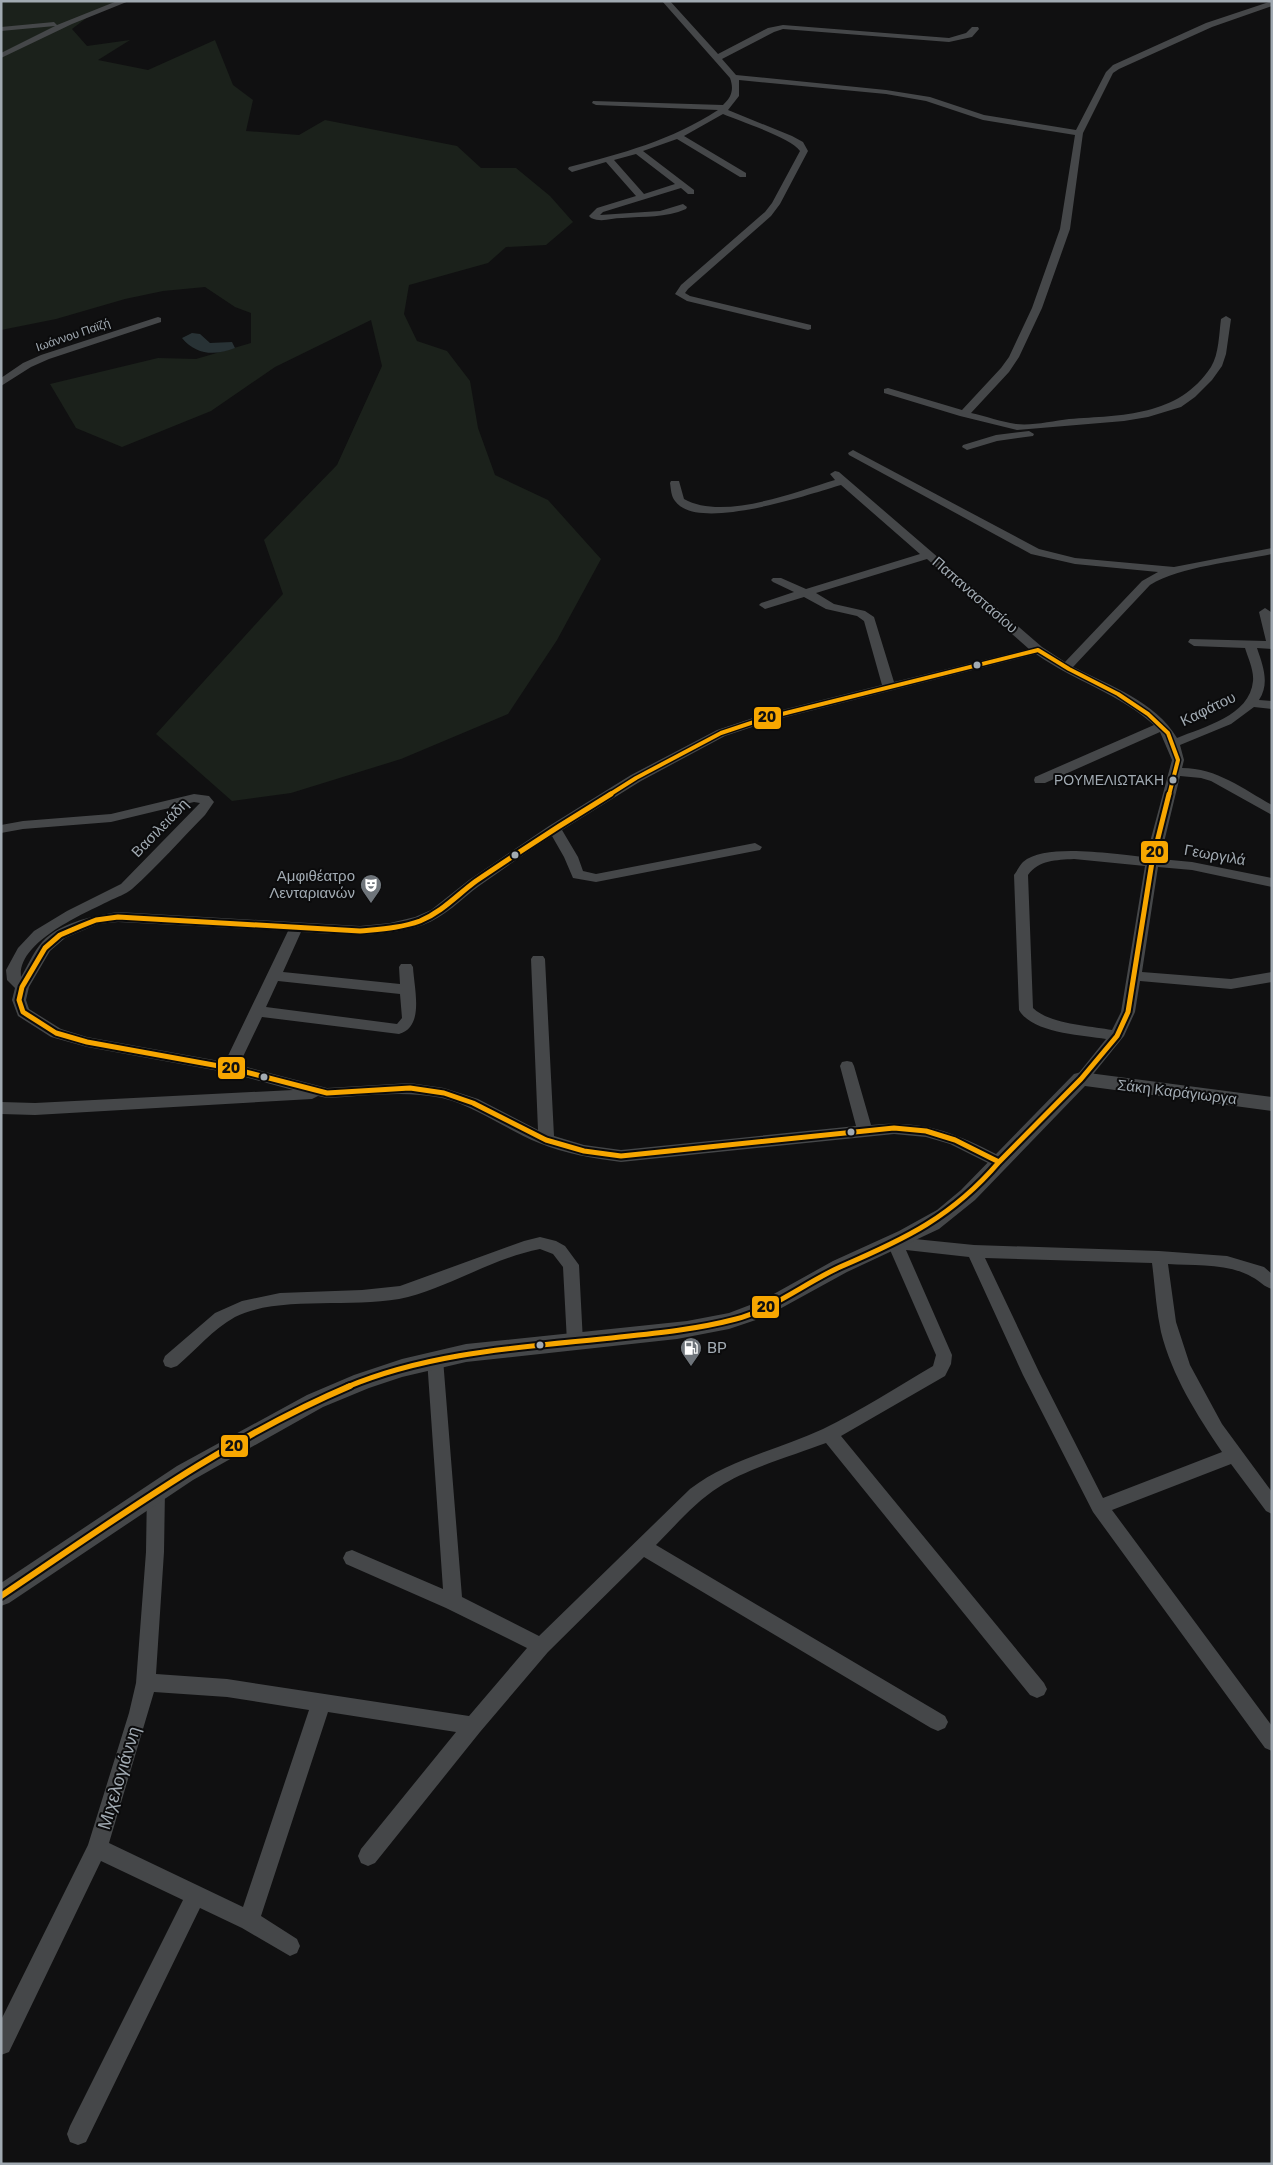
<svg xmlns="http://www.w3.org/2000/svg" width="1273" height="2165" font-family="Rubik,sans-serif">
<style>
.green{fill:#1b211b}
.water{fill:#283235}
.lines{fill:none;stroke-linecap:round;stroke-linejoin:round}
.minor{fill:#454749;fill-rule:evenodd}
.tertiary{fill:#454749;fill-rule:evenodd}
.bus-1-far2-casing{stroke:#0b0b0c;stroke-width:7}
.bus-1-far1-casing{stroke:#0b0b0c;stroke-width:9}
.bus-1-casing{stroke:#0b0b0c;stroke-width:10}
.bus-1-far2{stroke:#f7a600;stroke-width:4}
.bus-1-far1{stroke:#f7a600;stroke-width:5}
.bus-1{stroke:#f7a600;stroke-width:6}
.bus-dot{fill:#a1aab2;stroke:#0b0b0c;stroke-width:2}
.labels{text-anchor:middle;stroke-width:4;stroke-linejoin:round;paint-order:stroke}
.far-street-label{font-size:12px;fill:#a1aab2;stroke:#0b0b0c}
.bus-label{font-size:14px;fill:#a1aab2;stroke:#0b0b0c;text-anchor:end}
.street-label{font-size:15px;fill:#a1aab2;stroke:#0b0b0c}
.poi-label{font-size:15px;fill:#a1aab2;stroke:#0b0b0c;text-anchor:end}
.near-street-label{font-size:18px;fill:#a1aab2;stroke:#0b0b0c}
.line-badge{stroke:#0b0b0c;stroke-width:2}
.pale-badge-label{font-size:14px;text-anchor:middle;font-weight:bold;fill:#111}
</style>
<rect width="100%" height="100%" fill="#101011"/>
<!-- green -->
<path class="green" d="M1,1H117L97,10L72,29L87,46L130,40L98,60L148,70L215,40L233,85L253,100L246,131L299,135L325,120L457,146L481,168H516L550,196L573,222L546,245L506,247L488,263L409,285L404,314L417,341L447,351L470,381L478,428L495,475L548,500L601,559L557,640L508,714L401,759L291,793L232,801L156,734L283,594L264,540L337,465L382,366L371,320L275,367L211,411L122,447L76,428L50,384L158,358L196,359L251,343V313L235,307L205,287L163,291L125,299L56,319L1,330Z"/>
<!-- water -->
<path class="water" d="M192,333L200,334L210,343L232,342L235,348C215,356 196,355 182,338Z"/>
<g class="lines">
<!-- minor -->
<path class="minor" d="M117,1H129L72,24L1,58V53L55,26L1,31V27L54,22L57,25Z
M662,1H670L718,54L768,28L783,25L949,38L966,33L972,27H978L979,29L972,37L949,42L783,29L774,32L722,59L736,75L886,90L930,97L984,115L1076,130L1106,72L1113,65L1206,23L1272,1V6L1212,27L1119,69L1113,73L1083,133L1070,229L1042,308L1019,357L1009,372L971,413C986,416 1001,422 1016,424C1032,426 1053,421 1069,419C1122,415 1178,417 1211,367C1219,354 1219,334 1221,319L1226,316L1231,319L1226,354L1222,366L1212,380L1195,397L1181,407L1148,417L1124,421L1017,430L960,416L884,393V389L888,388L962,410L1001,368L1009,357L1032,308L1060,229L1075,135L983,120L926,101L886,94L739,80V96L728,110L792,136L803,142L808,151L780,204L771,216L688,289L685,293L690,296L811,325V329L808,330L687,301L675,294L681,285L765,212L772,203L800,151C792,138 739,121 723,114L684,136L746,173V177H740L677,139L643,151L694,190V194H688L681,188L603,212L600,215L660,211L683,204L687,207L686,209C665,218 645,216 622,218C611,218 602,223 591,218L589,216L597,208L636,196L606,162L572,172L568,169L569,167C621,154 672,140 718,110L596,105L592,103L593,101L723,105C732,97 734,89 730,78ZM636,154L675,184L644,194L614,160Z
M158,317L161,318V322L49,359L31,367L1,386V378L23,363L41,355Z
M1029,431L1034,434L1033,436L997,441L967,450L962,447L963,445L996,435Z
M853,450L1039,549L1075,558L1174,567L1272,548V554C1235,562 1181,566 1150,585L1073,667C1109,685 1156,702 1177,738C1203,727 1250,716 1253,681C1254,670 1248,658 1245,648L1194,646L1188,642L1190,639L1266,641L1259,612L1265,608L1271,612L1272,649L1257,648C1263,666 1270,683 1259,700L1272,701V709L1254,707L1231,724L1180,745L1184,760L1182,768C1217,768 1243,789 1272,805V815L1211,781L1201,778L1180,776L1160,859L1192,862L1272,878V887L1192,870L1158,867L1142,972L1231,979L1272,972V982L1231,989L1140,981L1135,1012L1124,1036L1086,1083L1081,1084L1076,1083L1074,1079L1106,1039C1081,1035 1032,1033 1019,1010L1014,875C1017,871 1020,865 1023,862C1046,842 1117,855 1146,857L1172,760L1160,732L1045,783H1035L1034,780L1035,777L1154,725C1120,694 1074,681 1036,654L770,721L725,736L641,781L562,830L578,857L583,871L596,874L755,843L762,847L760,850L596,882L573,878L564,857L552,836C527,852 503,869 479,886C461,899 445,917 423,925C383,938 343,935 301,932L283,972L400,984L399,967L401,964H411L413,967C414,988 425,1027 399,1034L262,1017L239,1065L327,1088L410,1083L444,1088L478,1099L538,1130L531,959L533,956H543L545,959L554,1136L584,1145L621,1150L856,1126L840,1066L842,1062L847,1061L852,1062L854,1066L871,1125C926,1119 957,1134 1004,1158L1007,1162L1004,1166L999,1168L994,1166L950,1144L926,1137L894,1134L621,1162C593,1158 565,1154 539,1143C506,1130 476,1106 442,1098C404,1090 365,1096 327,1098L318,1096L312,1099L35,1115L1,1114V1102L35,1103L293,1090L230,1073L87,1047L51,1037L18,1016L12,1000L15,988L7,980L6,970L18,948L34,931L67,911L121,884L200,803L194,802L111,822L23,829L1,833V825L23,821L111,814L194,794L209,796L214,802L205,815C181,839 158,866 132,889C126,894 117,897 109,901C83,914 17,942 21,977C27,967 32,955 39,946C56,923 92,916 118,912L360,926L390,923L415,917L431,910L469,880L549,826L631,775L717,730L762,715L882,685L864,621L857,616L826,609L804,597L765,609L759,605L761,603L794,592L773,582L771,580L773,578H781L806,589L920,554L841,485C810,494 697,533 675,501C671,496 671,489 670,483L671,481H679L684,499C723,521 795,492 835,480L830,474L835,471L839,472L1042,647L1065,662L1142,581L1158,572L1075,564L1031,554L849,455L848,453ZM927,559L1029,649L894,682L874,617L865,611L834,604L816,593ZM1074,859L1145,866L1121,1012L1112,1030C1090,1026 1049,1024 1033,1008L1028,875C1039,860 1056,860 1074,859ZM118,922L288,931L225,1062L87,1037L61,1029L29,1009L26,1000L29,987L50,951L65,938L98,924ZM278,981L400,994L402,1018L397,1024L266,1007Z
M540,1237L556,1241L565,1246L579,1265L583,1342L581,1347L575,1349L569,1347L567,1342L563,1267L553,1254L540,1249C494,1258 453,1285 408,1297C355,1310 281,1294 235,1317C213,1329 196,1350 177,1366L171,1368L165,1366L163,1361L165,1356L215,1313L242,1301L280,1293L362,1290L400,1286L524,1241Z
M895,1237L974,1245L1159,1251L1227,1256L1264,1267L1272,1274V1289C1264,1287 1260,1281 1252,1277C1228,1263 1195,1266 1168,1264L1176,1322L1190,1365L1222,1424L1272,1492V1514L1266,1511L1231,1464L1112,1510L1272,1726V1751L1265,1748L1093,1512L1023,1375L969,1257L906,1250L952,1355L951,1364L945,1376L841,1436L1044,1683L1047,1689L1044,1695L1037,1698L1030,1695L826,1443C794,1455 746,1469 719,1487C695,1502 676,1525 656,1545L945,1716L948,1722L945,1728L938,1731L931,1728L644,1557L548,1652L480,1732L375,1863L368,1866L361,1863L358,1856L361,1849L456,1732L328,1712L261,1916L297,1939L300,1946L297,1953L290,1956L242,1928L200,1908L86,2142L78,2145L70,2142L67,2134L70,2126L183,1900L101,1861L9,2052L1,2055V2020L88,1845L129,1713L136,1683L146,1552L147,1490L150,1485L156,1482L162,1485L165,1490L164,1552L156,1674L227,1679L469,1716L527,1648L446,1608L346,1564L343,1558L346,1552L352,1550L443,1589L427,1359L429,1354L435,1352L441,1354L443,1359L462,1597L539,1636L690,1489C729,1459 778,1450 823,1429C860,1411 897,1387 933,1366L936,1355L887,1243L889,1239ZM985,1258L1152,1263C1155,1286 1156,1309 1161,1332C1172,1376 1197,1415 1222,1452L1103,1498L1040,1374ZM154,1692L227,1697L309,1710L243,1907L109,1843Z"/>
<!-- tertiary -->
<path class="tertiary" d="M1081,1072L1272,1097V1111L1085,1086L975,1200L939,1229L847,1272L765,1317L729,1329L677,1339L466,1362L402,1377L369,1388L323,1407L193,1480L9,1603L1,1606V1583L177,1466L307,1395L354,1375L402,1359L466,1344L687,1321L729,1313L763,1300L833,1261L899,1231L937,1210L961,1190L1074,1074Z"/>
<!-- bus-1-far2 casing -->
<g class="bus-1-far2-casing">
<path id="bus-1-far2" d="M609,795L636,778L721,733L766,718L1038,650L1069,669L1118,694L1148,714L1168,733L1178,760L1169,795"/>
</g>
<!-- bus-1-far1 casing -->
<g class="bus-1-far1-casing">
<path id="bus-1-far1" d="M611,794C565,822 520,851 476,881C457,895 442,912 420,921C401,928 380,929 360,931L118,917L96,920L81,926L60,935L45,948L22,987L19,1000L23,1012L56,1033L87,1042L230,1068L327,1093L410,1088L444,1093L473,1103L546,1140L584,1151L621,1156L894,1128L926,1131L955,1140L999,1162L1081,1079L1117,1036L1128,1012L1152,862L1169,794
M347,1387C433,1351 528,1347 620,1337C659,1333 698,1329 736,1319C773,1309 805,1283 840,1267C905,1239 952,1217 999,1162"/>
</g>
<!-- bus-1 casing -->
<g class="bus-1-casing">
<path id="bus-1" d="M1,1596C113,1521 225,1439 350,1386"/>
</g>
<!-- bus-1-far2 -->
<use href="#bus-1-far2" class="bus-1-far2"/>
<!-- bus-1-far1 -->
<use href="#bus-1-far1" class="bus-1-far1"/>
<!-- bus-1 -->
<use href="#bus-1" class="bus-1"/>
</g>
<!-- icons -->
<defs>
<g id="theatre-pin" transform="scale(1.125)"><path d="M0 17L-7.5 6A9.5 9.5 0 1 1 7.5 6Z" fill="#6e747a" stroke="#0b0b0c"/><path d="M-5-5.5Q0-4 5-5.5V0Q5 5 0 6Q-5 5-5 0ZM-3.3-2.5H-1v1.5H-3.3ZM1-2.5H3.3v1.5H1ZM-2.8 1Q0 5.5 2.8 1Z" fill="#fff"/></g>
<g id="fuel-pin" transform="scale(1.125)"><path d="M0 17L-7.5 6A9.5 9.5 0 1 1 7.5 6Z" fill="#6e747a" stroke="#0b0b0c"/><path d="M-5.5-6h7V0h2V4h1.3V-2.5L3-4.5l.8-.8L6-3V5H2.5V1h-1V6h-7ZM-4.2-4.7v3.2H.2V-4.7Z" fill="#fff"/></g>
</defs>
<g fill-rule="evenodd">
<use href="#theatre-pin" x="371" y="885"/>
<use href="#fuel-pin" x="691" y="1348"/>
</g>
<!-- markers -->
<g class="bus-dot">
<circle cx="977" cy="665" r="4.5"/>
<circle cx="1173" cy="780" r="4.5"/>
<circle cx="515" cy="855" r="4.5"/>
<circle cx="264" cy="1077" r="4.5"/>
<circle cx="851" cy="1132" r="4.5"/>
<circle cx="540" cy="1345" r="4.5"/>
</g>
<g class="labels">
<!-- far-street labels -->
<g class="far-street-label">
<text transform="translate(73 335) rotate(-19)" y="4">Ιωάννου Παϊζή</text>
</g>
<!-- bus labels -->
<g class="bus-label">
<text x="1164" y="785">ΡΟΥΜΕΛΙΩΤΑΚΗ</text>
</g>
<!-- street labels -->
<g class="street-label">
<text transform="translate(975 595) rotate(41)" y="5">Παπαναστασίου</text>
<text transform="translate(1208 709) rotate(-26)" y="5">Καφάτου</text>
<text transform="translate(160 828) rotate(-46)" y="5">Βασιλειάδη</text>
<text transform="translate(1215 855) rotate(10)" y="5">Γεωργιλά</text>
<text transform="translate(1177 1092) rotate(7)" y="5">Σάκη Καράγιωργα</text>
</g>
<!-- poi labels -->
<g class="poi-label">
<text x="355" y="881">Αμφιθέατρο<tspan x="355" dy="17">Λενταριανών</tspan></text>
<text x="707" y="1353" text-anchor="start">BP</text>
</g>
<!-- near-street labels -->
<g class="near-street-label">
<text transform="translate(119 1778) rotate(-73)" y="6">Μιχελογιάννη</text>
</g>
</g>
<g class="line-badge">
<rect x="753" y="706" width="29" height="24" rx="5" fill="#f7a600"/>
<rect x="1140" y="840" width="29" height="24" rx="5" fill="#f7a600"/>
<rect x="217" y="1056" width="29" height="24" rx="5" fill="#f7a600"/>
<rect x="751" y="1295" width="29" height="24" rx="5" fill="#f7a600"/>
<rect x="220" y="1434" width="29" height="24" rx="5" fill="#f7a600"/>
</g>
<g class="pale-badge-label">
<text x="767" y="722">20</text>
<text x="1155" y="857">20</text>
<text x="231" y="1073">20</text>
<text x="766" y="1312">20</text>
<text x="234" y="1451">20</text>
</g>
<!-- border -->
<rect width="1273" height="2165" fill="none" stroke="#a1aab2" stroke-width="5"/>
</svg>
